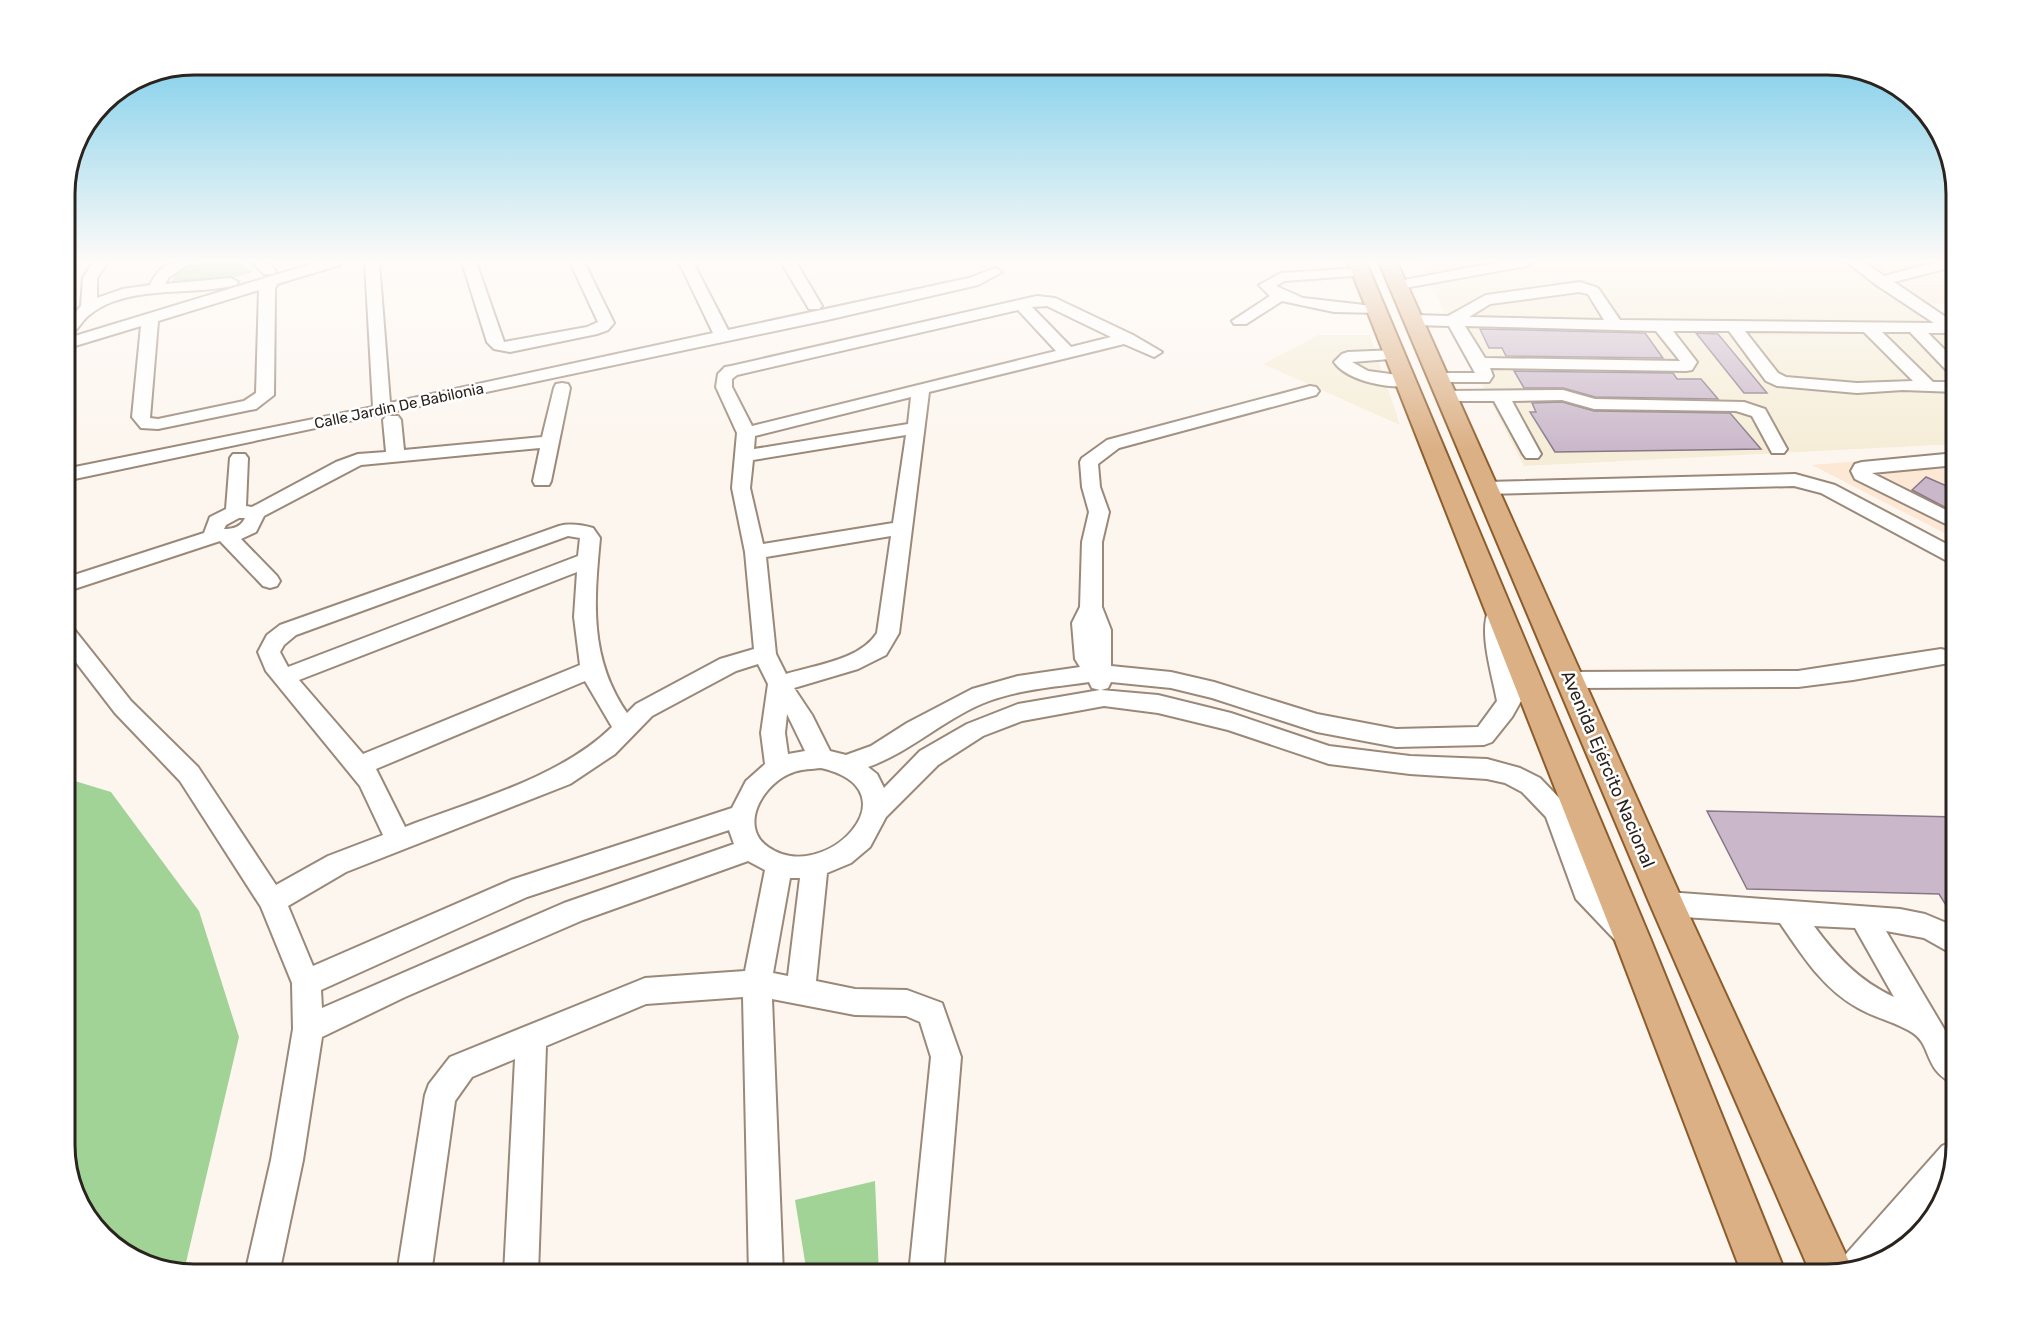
<svg xmlns="http://www.w3.org/2000/svg" width="2021" height="1339" font-family="Rubik,sans-serif">
<style>
.commercial{fill:#f5edd7}
.built{fill:#fde8d6}
.green{fill:#a2d396}
.building{fill:#cab8ca;stroke:#887787;stroke-width:1.5}
.lines{fill:none;stroke-linecap:round;stroke-linejoin:round}
.minor-casing{stroke:#9a8879;stroke-width:4}
.major-casing{stroke:#8e5d2c;stroke-width:4}
.minor{fill:#fff;fill-rule:evenodd}
.major{fill:#dbb085;fill-rule:evenodd}
.labels{text-anchor:middle;stroke-width:5;stroke-linejoin:round;paint-order:stroke}
.far-street-label{font-size:15px;fill:#2b241e;stroke:#fff}
.street-label{font-size:18px;fill:#2b241e;stroke:#fff}
.rim{fill:none;stroke:#2b241e;stroke-width:3}
</style>
<rect width="100%" height="100%" fill="#fdf6ef"/>
<!-- commercial -->
<path class="commercial" d="M1419,262H1843L1956,340V444L1524,466Z
M1319,335H1370L1400,425L1263,364Z"/>
<!-- built -->
<path class="built" d="M1865,262H1956V302L1929,305L1896,284L1901,280L1894,276L1882,274Z
M1956,453V539L1812,465Z"/>
<!-- green -->
<path class="green" d="M203,262H237L253,272L214,283L171,285L176,271Z
M65,778L111,792L199,911L239,1037L184,1271L122,1253L82,1210L65,1153Z
M875,1181L879,1274H807L795,1200Z"/>
<!-- building -->
<path class="building" d="M1480,329L1645,333L1663,358L1506,356L1502,348H1489Z
M1696,333L1718,334L1767,393H1744Z
M1514,371L1673,373L1677,379H1701L1718,399L1595,397L1563,388H1524Z
M1562,402L1594,411L1730,413L1761,449L1555,452L1530,412H1536L1532,403Z
M1926,477L1956,490V513L1912,490Z
M1707,811L1956,817V921L1939,894L1747,889Z"/>
<g class="lines">
<!-- minor casing -->
<g class="minor-casing">
<path id="minor" d="M93,262H108L97,278V298L123,289L150,285C160,264 170,262 192,262L169,277L165,284L231,278L238,282L236,285C196,295 151,287 112,302C104,305 95,310 88,316C80,323 75,335 65,338V323L81,306L83,278Z
M252,262H268L276,271L274,274H264Z
M318,262H342L340,265L277,284L275,289L274,395L256,409L250,410L158,429L141,428L132,417L141,326L65,349V339ZM259,290L256,393L244,401L158,419L150,418L158,321Z
M365,262H379L390,403L713,333L679,262H693L728,330L969,278L995,268L1002,272L978,285L827,320L65,481V469L373,407Z
M462,262H476L504,342L587,327L598,322L570,262H584L614,323L608,330L597,334L510,352L494,349L487,342Z
M781,262H796L822,306L819,309H809Z
M1499,262H1533L1526,266L1399,289L1392,285L1399,281Z
M1847,262H1864L1884,276L1937,262H1956V266L1894,282L1956,324V333H1928L1956,361V375L1950,374L1910,332H1882L1933,382H1956V392L1903,390L1857,393L1777,386L1766,381L1729,331H1673L1697,362L1692,370L1686,371L1490,368L1493,376L1489,382H1439L1431,377L1433,373H1475L1449,326L1414,325L1406,320L1414,315L1448,316L1486,295L1580,282L1598,288L1620,320L1934,323L1875,284ZM1579,292L1588,294L1604,320L1469,317L1490,304ZM1465,326L1656,331L1680,361L1485,358ZM1745,331L1864,332L1913,381L1857,383L1786,377L1778,373Z
M1362,268L1369,272L1367,275L1284,281L1276,286L1303,298L1382,307L1385,310L1382,313L1334,312L1282,301L1246,324H1234L1232,321L1270,296L1259,285L1281,273Z
M1037,296L1055,298L1133,335L1162,352L1154,357L1124,344L929,392L899,633L886,655L858,669L794,688L812,715L830,751L846,755L871,746L907,723L972,689L1018,676L1080,667L1075,659L1072,623L1080,607L1082,542L1089,512L1082,487L1080,462L1082,458L1107,440L1310,386L1316,387L1319,391L1316,395L1119,448L1098,464L1100,487L1109,512L1102,542V607L1111,630V666L1171,672L1214,682L1317,714L1396,729L1478,727L1497,701C1493,677 1477,629 1490,608L1498,606L1506,608L1509,613L1507,635L1521,701L1512,717L1492,742L1484,745L1396,747L1317,732L1212,698L1171,688L1111,682L1108,688L1101,690L1158,695L1231,713L1329,746L1410,756L1487,759L1520,768L1540,778L1566,805L1596,884L1634,921L1638,930L1634,939L1624,942L1614,939L1576,899L1546,817L1522,792L1505,783L1487,779L1410,774L1329,764L1228,730L1158,713L1104,706L1022,721L983,736L938,765L886,817L870,847L851,863L827,873L816,981L855,989L907,990L942,1003L961,1057L943,1274H909L931,1057L920,1022L906,1016L855,1015L772,999L783,1274H749L743,997L646,1004L546,1046L538,1274H504L515,1059L472,1077L455,1101L431,1274H397L425,1095L429,1084L450,1057L645,978L745,971L765,870L748,861L583,920L405,997L322,1037L303,1160L279,1274H245L271,1160L293,1029L292,983L261,907L180,781L115,713L65,648V625L73,628L131,701L198,767L276,885L328,856L383,835L360,786L266,671L258,652L267,635L280,625L559,526C570,523 582,525 593,528L600,538C594,602 589,658 627,713L636,704L720,659L754,649L745,552L732,488L737,433L716,387L718,374L725,367L731,366ZM1047,306L1111,337L1071,347L1032,307ZM1018,310L1056,351L752,426L732,387V379L737,375ZM911,397L908,424L754,449L755,436ZM906,435L893,523L763,544L750,488L753,460ZM568,536L580,538L578,556L288,667L280,652L284,645L296,635ZM891,536L877,633C860,660 815,665 786,674L776,654L766,557ZM577,572L574,617L580,665L363,754L299,680ZM758,664L768,684L761,733L765,764L746,781L732,808L511,880L313,966L288,906L346,872L570,784L615,754L652,716L736,671ZM585,681L612,727C560,778 472,801 405,827L376,769ZM1089,682L1092,688L1100,690L1018,704L967,724L920,751L884,788L877,774L868,767C911,752 946,717 989,701C1021,689 1056,687 1089,682ZM787,714L805,751L788,754L785,733ZM821,768C918,790 824,887 768,847C737,825 765,781 794,772C802,769 812,769 821,768ZM729,830L734,844L564,903L322,1008L321,990L527,897ZM790,878H800L788,976L773,973Z
M1396,350L1404,355L1402,358L1352,362L1368,371L1413,377L1415,381L1413,385C1391,390 1347,381 1334,362L1342,354L1348,352Z
M562,383L568,384L570,388L551,481L549,485H535L533,481L540,448L361,465L264,516L256,532L241,539L277,576L280,581L277,586L270,588L263,586L220,541L65,592V578L204,533L210,517L226,509L230,458L233,454H245L248,458L246,506L252,507L336,462L358,454L386,452L383,420L386,416H398L401,420L404,450L542,437L554,388L556,384ZM239,518H245C241,527 233,529 224,529L226,525Z
M1563,390L1595,399L1744,402L1765,409L1787,449L1784,453H1772L1752,416L1736,411L1594,409L1562,400L1512,401L1541,454L1538,458H1526L1523,454L1494,401H1447L1441,400L1438,396L1441,392L1447,391Z
M1956,453V465L1872,473L1956,515V529L1855,479L1851,471L1855,464L1862,462Z
M1795,474L1835,485L1956,549V563L1949,562L1821,493L1794,486L1487,494L1480,492L1478,488L1480,484L1487,482Z
M1941,649L1949,651L1952,657L1949,663L1853,680L1798,687L1570,688L1562,686L1559,680L1562,674L1570,672L1798,671Z
M1667,892L1900,909L1925,914L1956,927V956L1924,938L1886,931L1956,1049V1084C1924,1073 1932,1045 1913,1033C1896,1022 1875,1018 1858,1008C1823,989 1802,955 1780,923L1667,916L1657,912L1653,904L1657,896ZM1814,926L1855,928L1894,997C1859,981 1836,956 1814,926Z
M1953,1141L1956,1142V1145L1941,1195L1887,1259L1843,1270L1841,1266L1846,1254L1942,1146Z"/>
</g>
<!-- major casing -->
<g class="major-casing">
<path id="major" d="M1348,262H1366L1650,938L1786,1274H1742L1614,938Z
M1379,262H1397L1684,904L1852,1268L1827,1274H1811L1650,904Z"/>
</g>
<!-- minor -->
<use href="#minor" class="minor"/>
<!-- major -->
<use href="#major" class="major"/>
</g>
<!-- sky -->
<linearGradient id="sky" x2="0" y2="1"><stop stop-color="#62c4e7"/><stop offset="0.58" stop-color="#fefbf8"/><stop offset="1" stop-color="#fefbf8" stop-opacity="0"/></linearGradient>
<rect width="2021" height="450" fill="url(#sky)"/>
<g class="labels">
<!-- far-street labels -->
<g class="far-street-label">
<text transform="translate(399 406) rotate(-12)" y="5">Calle Jardin De Babilonia</text>
</g>
<!-- street labels -->
<g class="street-label">
<text transform="translate(1608 769) rotate(67)" y="6">Avenida Ejército Nacional</text>
</g>
</g>
<!-- crop -->
<path d="M0 0H2021V1339H0ZM194 75H1827A119 119 0 0 1 1946 194V1145A119 119 0 0 1 1827 1264H194A119 119 0 0 1 75 1145V194A119 119 0 0 1 194 75Z" fill="#fff" fill-rule="evenodd"/>
<path class="rim" d="M194 75H1827A119 119 0 0 1 1946 194V1145A119 119 0 0 1 1827 1264H194A119 119 0 0 1 75 1145V194A119 119 0 0 1 194 75Z"/>
</svg>
